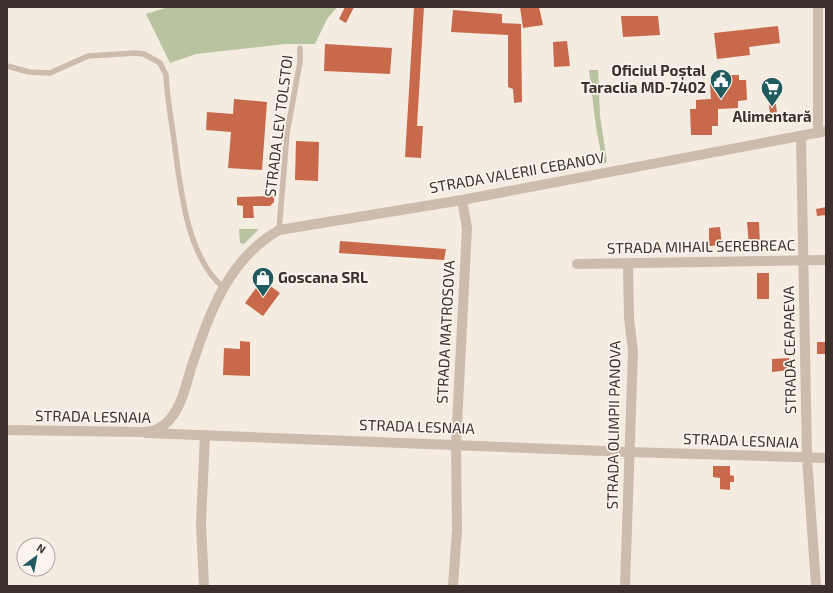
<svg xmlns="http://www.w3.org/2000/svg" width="833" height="593" font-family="'Exo 2',sans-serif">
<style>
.green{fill:#b8c4a0}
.building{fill:#c8694b}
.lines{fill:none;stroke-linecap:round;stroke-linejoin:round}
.service{stroke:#cdbbac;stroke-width:5.5}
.minor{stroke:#cdbbac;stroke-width:10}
.tertiary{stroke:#cdbbac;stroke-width:10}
.labels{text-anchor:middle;stroke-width:3.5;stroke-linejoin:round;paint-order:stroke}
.poi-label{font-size:15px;font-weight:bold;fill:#3b302b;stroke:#fbf5ee;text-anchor:end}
.street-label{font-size:15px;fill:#3b302b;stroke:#fbf5ee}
</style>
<rect width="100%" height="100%" fill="#f4ebe1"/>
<!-- green -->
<path class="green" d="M168,7H337L327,19L315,44H285L196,54L170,63L146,14Z
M589,70H598L600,116L607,162L603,164L596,127Z
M239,229H259L244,244L240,243Z"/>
<!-- building -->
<path class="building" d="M345,7H354L346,23L339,19Z
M414,7H424L417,126H423L421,158L405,157Z
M520,7H539L543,25L523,28Z
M453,10L502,14V23L521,24L522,102L514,103L513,89L508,87V35L451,32Z
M621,16H658L660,35L623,37Z
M778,26L780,43L749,47L750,55L717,59L714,33Z
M567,41L570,66L554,67L553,42Z
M325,44L392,48L390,74L324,71Z
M717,75H739V80H746L747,100L738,101V108L718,109V126H712V135H691L690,109H696V100L711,99L710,84H718Z
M234,99L267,102L262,170L228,168L231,132L206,130L207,112L233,114Z
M776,104L777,114H770L769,105Z
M296,141L319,142L318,181L295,180Z
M274,196V202L270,206H253L254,218H243V206L237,205V197Z
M826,207V215L817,216L816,209Z
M747,222H759L760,245L749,246Z
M720,227L722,245L709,246V228Z
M340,241L446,249L444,260L339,253Z
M757,273H769V299H757Z
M262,280L280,293L263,316L245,303Z
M240,341L250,342V376L223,375L224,348L240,349Z
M817,342H826V354H817Z
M789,358L790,370L772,372V359Z
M713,466H730V475L734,476V482H730V490L720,489V478L713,477Z"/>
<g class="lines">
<!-- service -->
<path class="service" d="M7,66L29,72L50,73L88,56L135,53L144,54L160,63L166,75C167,97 171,118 174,140C180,185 186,257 224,288
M279,230L287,133L300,62V48"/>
<!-- minor -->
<path class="minor" d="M818,133V7
M801,136L807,458L816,586
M577,264L826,260
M146,433L629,452L826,458
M204,586L201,523L205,435
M453,586L457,530L456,444L467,228L462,200
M625,586L633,351L629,318L628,264"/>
<!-- tertiary -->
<path class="tertiary" d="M7,430L138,432C152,432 161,430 170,419C182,405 186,385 191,368C209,315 227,260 279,230L462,200L826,131"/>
</g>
<!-- icons -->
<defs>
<g id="civic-pin" transform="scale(1.15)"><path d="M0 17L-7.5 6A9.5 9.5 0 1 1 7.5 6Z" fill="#1f5a5e" stroke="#fbf5ee"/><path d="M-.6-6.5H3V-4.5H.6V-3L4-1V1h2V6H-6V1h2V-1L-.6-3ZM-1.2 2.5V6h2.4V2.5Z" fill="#fff"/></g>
<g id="supermarket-pin" transform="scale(1.15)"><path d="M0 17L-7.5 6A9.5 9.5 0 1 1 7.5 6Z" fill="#1f5a5e" stroke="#fbf5ee"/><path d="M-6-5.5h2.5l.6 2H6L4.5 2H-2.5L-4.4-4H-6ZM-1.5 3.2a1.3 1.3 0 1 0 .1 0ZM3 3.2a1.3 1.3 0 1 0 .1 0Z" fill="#fff"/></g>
<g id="shop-pin" transform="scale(1.15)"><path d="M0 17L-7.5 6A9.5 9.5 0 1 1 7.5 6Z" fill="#1f5a5e" stroke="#fbf5ee"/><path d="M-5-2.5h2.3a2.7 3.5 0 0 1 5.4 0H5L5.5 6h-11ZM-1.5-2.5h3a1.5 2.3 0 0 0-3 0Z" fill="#fff"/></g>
</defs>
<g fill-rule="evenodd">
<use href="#civic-pin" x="721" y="80"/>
<use href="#supermarket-pin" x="772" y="88"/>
<use href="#shop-pin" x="263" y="278"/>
</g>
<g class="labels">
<!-- poi labels -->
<g class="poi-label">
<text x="706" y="76">Oficiul Poștal<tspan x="706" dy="17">Taraclia MD-7402</tspan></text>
<text x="772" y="122" text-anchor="middle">Alimentară</text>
<text x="278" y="283" text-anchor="start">Goscana SRL</text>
</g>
<!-- street labels -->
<g class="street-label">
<text transform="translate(279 126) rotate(-83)" y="5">STRADA LEV TOLSTOI</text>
<text transform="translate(517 173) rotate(-10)" y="5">STRADA VALERII CEBANOV</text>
<text transform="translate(701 247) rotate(-1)" y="5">STRADA MIHAIL SEREBREAC</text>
<text transform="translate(446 332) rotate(-87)" y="5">STRADA MATROSOVA</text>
<text transform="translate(790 350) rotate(-91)" y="5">STRADA CEAPAEVA</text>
<text transform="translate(93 417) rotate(1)" y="5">STRADA LESNAIA</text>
<text transform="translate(614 425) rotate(-89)" y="5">STRADA OLIMPII PANOVA</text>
<text transform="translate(417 427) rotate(2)" y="5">STRADA LESNAIA</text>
<text transform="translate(741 441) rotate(2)" y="5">STRADA LESNAIA</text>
</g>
</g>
<!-- border -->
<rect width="833" height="593" fill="none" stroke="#3b302b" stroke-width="16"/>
<!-- north arrow -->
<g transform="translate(36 557) rotate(32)"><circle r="19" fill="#fbf5ee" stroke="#aea6a0"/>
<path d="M0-3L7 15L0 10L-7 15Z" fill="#1f5a5e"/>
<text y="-6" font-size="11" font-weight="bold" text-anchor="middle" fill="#3b302b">N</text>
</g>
</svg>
